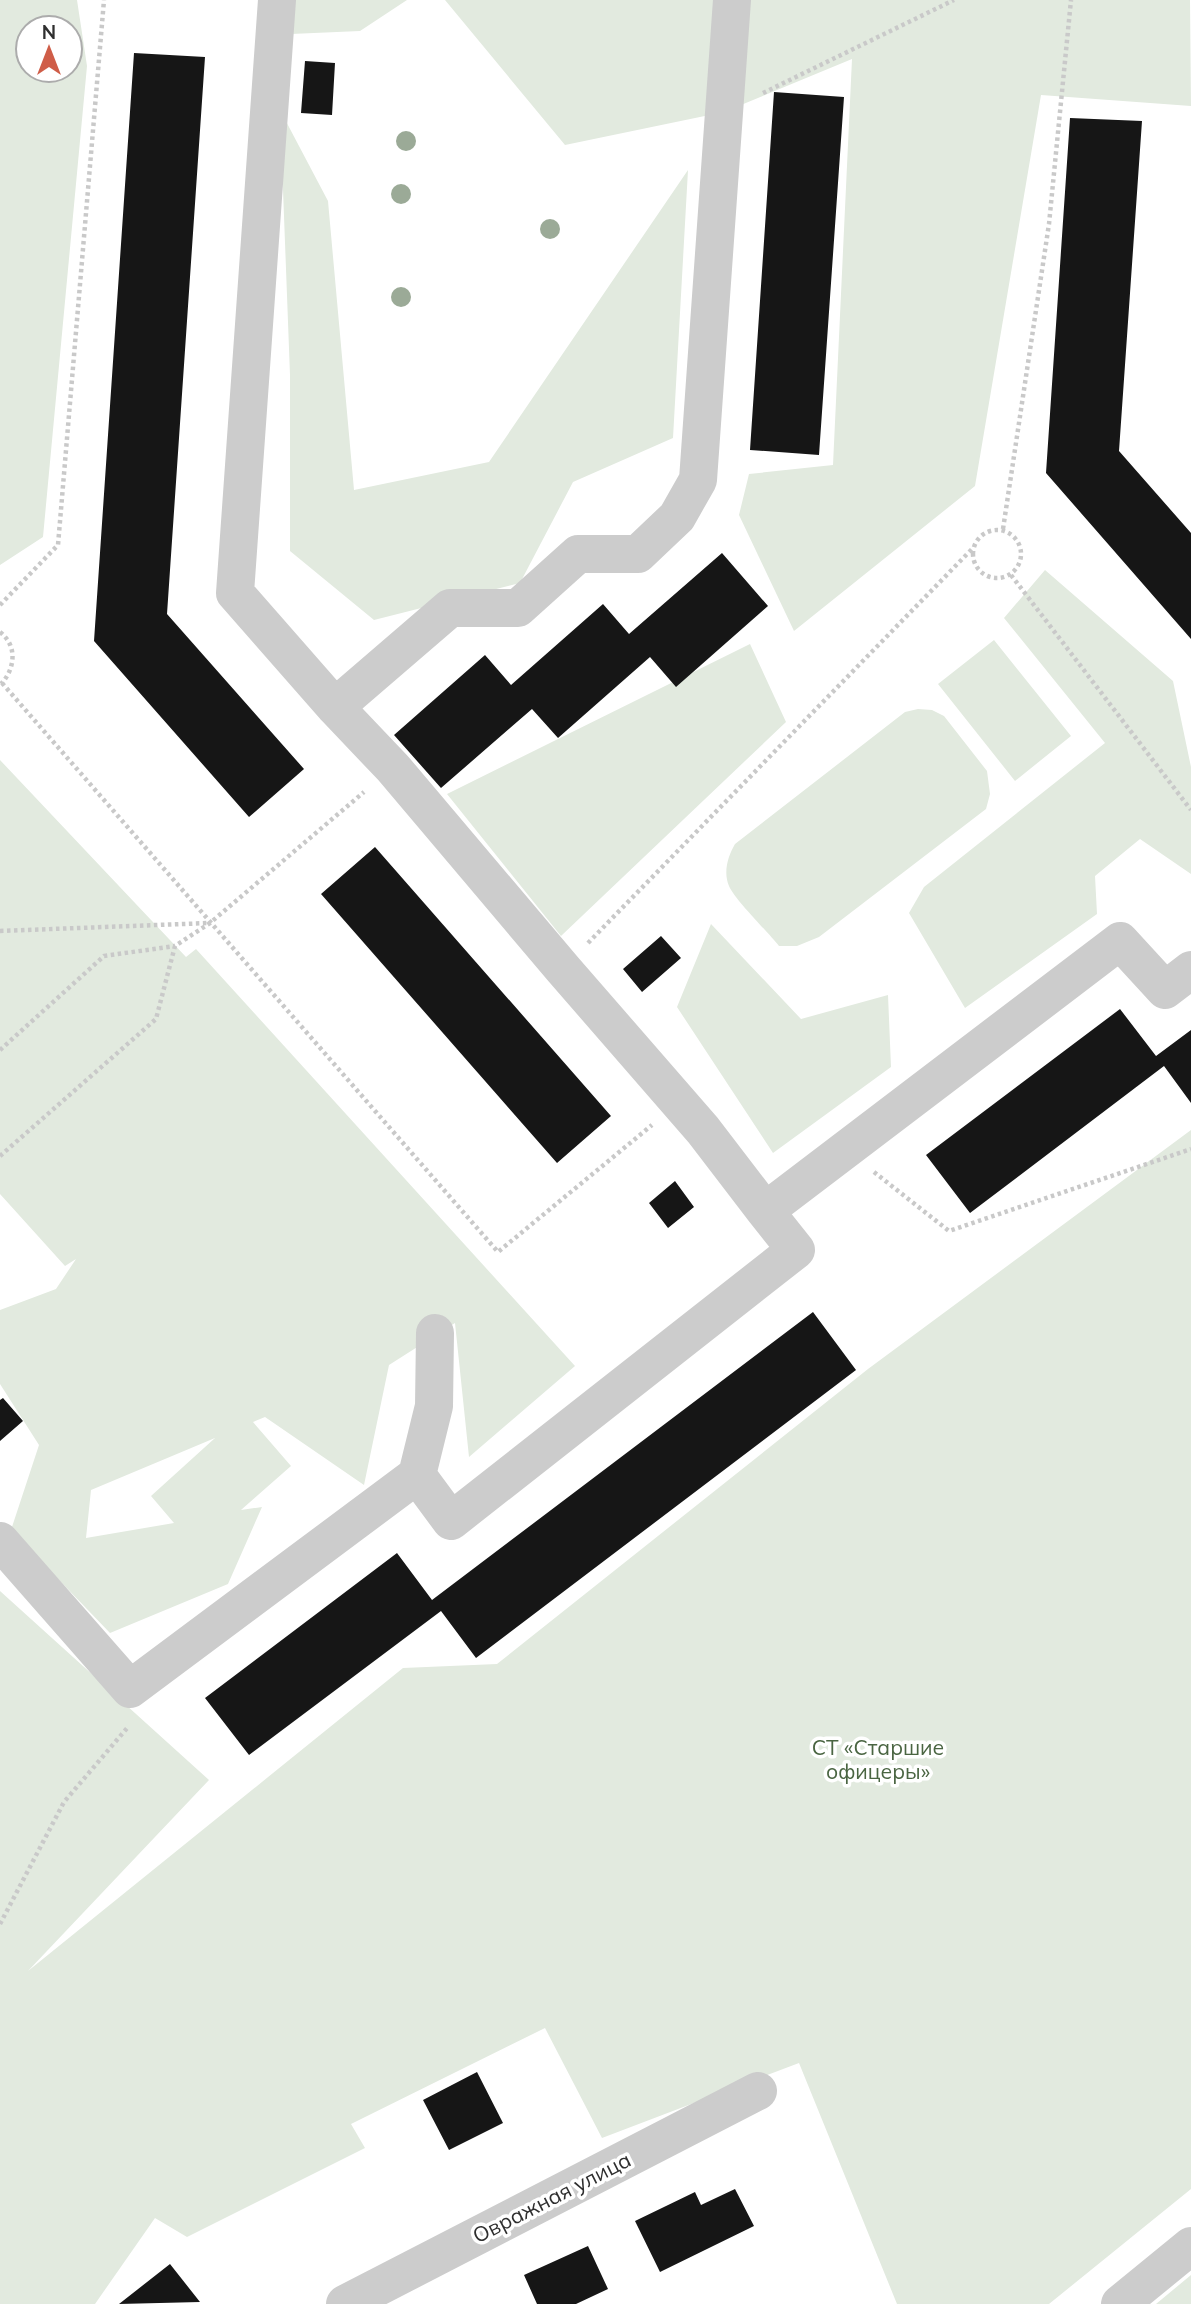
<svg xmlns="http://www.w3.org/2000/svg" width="1191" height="2304" font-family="Mulish,sans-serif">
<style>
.green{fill:#e2eadf;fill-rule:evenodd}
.building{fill:#161616}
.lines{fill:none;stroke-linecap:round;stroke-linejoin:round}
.path{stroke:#c9c9c9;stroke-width:4.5;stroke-dasharray:3.5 3.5;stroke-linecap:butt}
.minor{stroke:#ccc;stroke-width:38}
.tree{fill:#9baa97}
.labels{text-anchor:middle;stroke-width:7;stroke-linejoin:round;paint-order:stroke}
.park-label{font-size:21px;fill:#4a6542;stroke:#fff}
.street-label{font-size:21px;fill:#2f2f2f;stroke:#fff}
</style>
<rect width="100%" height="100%" fill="#fff"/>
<!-- green -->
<path class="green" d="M0,0H77L87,66L43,537L0,565ZM28,28H70V70H28Z
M287,0H407L360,31L291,34Z
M445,0H1190L1191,106L1041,95L975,486L794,631L739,515L749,474L833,465L852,59L724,112L565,145Z
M280,110L328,201L354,490L489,462L688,170L673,438L573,482L520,583L374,620L290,551V375Z
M1045,570L1173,681L1191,767V874L1140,839L1095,876L1097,914L965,1008L909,913L924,887L1105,743L1004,618Z
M994,640L1071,736L1015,781L938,684Z
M750,644L786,722L561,936L447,794Z
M918,709L932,710L944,716L987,771L990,794L986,809L819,937L797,946H779C768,932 735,900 729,886C723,872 728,856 735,844L905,712Z
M0,760L186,957L196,949L575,1366L469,1457L455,1323L389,1365L364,1485L265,1417L253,1422L291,1466L241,1510L262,1507L228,1584L110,1633L11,1530L39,1445L0,1384V1310L56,1289L76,1259L65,1266L0,1194ZM215,1438L151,1496L174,1523L86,1538L91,1490Z
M711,924L801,1019L888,995L891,1067L773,1153L677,1007Z
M1191,1130V2189L1049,2304H897L799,2063L602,2138L545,2028L351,2124L365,2148L187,2237L155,2218L95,2304H0V1591L209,1780L28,1971L403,1668L497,1664L868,1369Z
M1191,2275V2304H1156Z"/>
<!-- building -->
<path class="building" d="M134,53L205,57L167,614L304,769L249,817L94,641Z
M305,61L335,63L332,115L301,113Z
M774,92L844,97L819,455L750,450Z
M1070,118L1142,121L1119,451L1191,533V639L1046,473Z
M722,553L768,606L676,687L650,657L558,738L532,709L441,788L394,735L485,655L511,685L603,604L629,634Z
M375,847L611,1116L557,1163L321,894Z
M661,936L681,958L642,992L623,969Z
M1120,1009L1156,1056L1191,1030V1103L1164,1066L970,1213L926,1155Z
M675,1181L694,1207L668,1228L649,1203Z
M813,1312L856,1370L476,1658L441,1611L249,1755L205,1698L397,1553L432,1600Z
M3,1398L23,1421L0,1441V1400Z
M477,2072L503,2123L449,2150L423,2100Z
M735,2189L754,2226L660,2272L635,2221L695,2192L701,2205Z
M588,2246L608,2289L576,2304H537L524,2275Z
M170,2264L200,2302L119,2304Z"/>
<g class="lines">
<!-- path -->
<path class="path" d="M763,93L954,0
M1003,529L1049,224L1071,0
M973 554a24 24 0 1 1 48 0a24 24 0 1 1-48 0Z
M1011,575L1191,810
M0,605L58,545L104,0
M0,632C18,646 15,669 1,684
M2,683L498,1252L652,1125
M0,931L209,923
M588,943L973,548
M0,1050L104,956L175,946
M0,1156L156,1019L175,946L210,923L364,792
M874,1172L949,1231L1191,1149
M0,1924L64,1802L128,1727"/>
<!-- minor -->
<path class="minor" d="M277,0L235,593L335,707L393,768L563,969L703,1130L765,1211
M335,707L450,608H518L578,554H638L677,517L698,480L732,0
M417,1475L434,1406L435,1333
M0,1541L130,1689L417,1475L451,1521L796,1250L765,1211L1120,941L1165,990L1191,970
M345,2304L758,2091
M1120,2304L1191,2246"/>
</g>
<!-- trees -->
<g class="tree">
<circle cx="406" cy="141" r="10"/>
<circle cx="401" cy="194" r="10"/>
<circle cx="550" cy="229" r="10"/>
<circle cx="401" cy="297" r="10"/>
</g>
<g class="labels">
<!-- park labels -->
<g class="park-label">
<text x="878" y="1755">СТ «Старшие<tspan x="878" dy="24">офицеры»</tspan></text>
</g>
<!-- street labels -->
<g class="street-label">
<text transform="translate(552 2198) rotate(-27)" y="7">Овражная улица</text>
</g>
</g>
<!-- north arrow -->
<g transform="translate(49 49)"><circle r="33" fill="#ffffff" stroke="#acacac" stroke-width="2"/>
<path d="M0-5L12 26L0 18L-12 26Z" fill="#cf5d48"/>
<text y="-10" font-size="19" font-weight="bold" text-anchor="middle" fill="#2f2f2f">N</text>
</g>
</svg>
